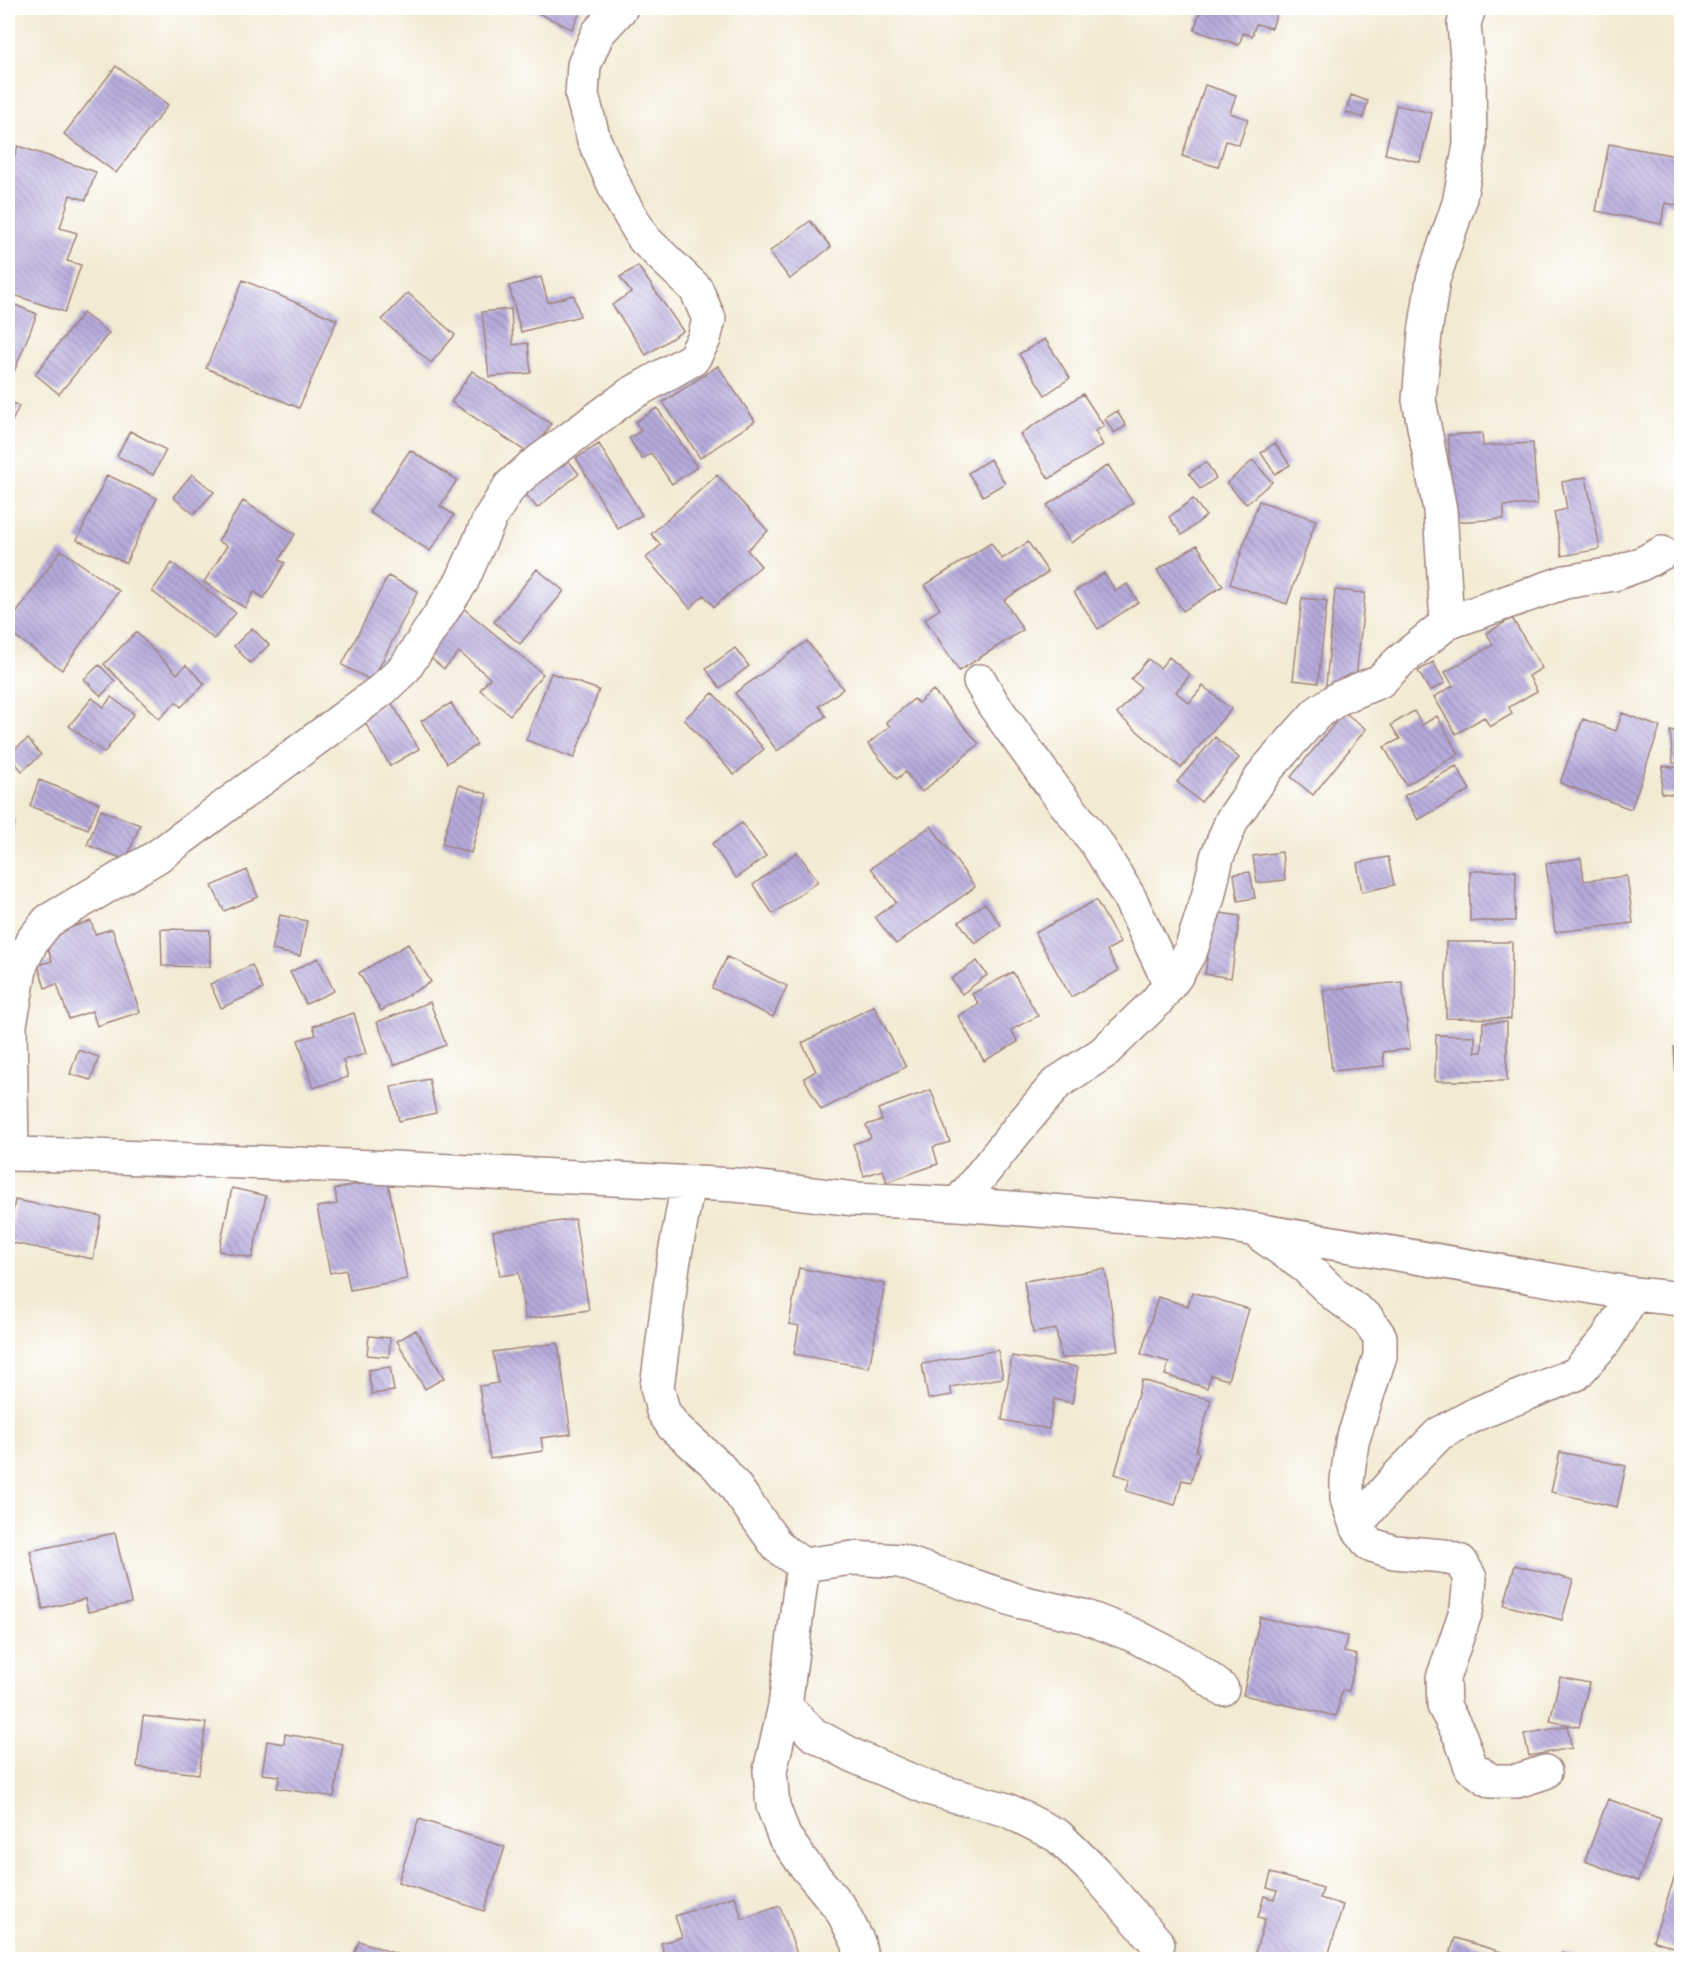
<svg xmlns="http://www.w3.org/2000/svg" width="1689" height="1967" font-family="Mali,sans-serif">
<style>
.building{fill:url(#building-back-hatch)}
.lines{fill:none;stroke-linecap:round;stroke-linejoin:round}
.minor-casing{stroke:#9e847f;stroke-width:36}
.minor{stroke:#fff;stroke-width:33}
</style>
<defs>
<pattern id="building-back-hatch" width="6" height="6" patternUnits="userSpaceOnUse" patternTransform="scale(1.5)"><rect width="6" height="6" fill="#b6aadc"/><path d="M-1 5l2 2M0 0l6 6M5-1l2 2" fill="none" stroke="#968ab3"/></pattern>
</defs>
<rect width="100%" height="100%" fill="#fff"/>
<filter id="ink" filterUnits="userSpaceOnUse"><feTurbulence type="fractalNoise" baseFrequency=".0167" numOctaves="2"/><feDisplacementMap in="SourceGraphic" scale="12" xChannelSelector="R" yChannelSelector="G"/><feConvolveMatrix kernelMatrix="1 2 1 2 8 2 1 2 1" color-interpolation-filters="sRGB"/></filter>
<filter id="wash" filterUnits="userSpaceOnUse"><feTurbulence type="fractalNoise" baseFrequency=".008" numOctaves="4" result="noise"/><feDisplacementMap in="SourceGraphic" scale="24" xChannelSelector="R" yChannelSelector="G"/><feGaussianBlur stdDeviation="1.35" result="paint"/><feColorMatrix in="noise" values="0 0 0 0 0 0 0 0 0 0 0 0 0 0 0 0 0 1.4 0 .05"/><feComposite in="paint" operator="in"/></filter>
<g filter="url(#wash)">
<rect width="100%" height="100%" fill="#f3ead3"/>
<g id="blocks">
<!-- building -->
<path class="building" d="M527,8H582L572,29Z
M1201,8H1278L1272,28L1256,24L1252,36L1243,33L1239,45L1194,30Z
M116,66L168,105L116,173L64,134Z
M1205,85L1236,95L1230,113L1248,119L1239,145L1226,141L1218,167L1182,156Z
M1351,95L1368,101L1363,118L1346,112Z
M1396,105L1432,113L1420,162L1385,154Z
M1609,144L1682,157V206L1665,203L1661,224L1596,211Z
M18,146L96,172L86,200L70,195L60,228L77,233L67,261L81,265L65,312L8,293V177Z
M810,221L831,247L790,279L769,252Z
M638,266L683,331L646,355L612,305L631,292L620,277Z
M541,277L548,302L574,295L580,316L521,332L509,286Z
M243,280L337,320L299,408L206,368Z
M408,293L455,335L431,363L382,320Z
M8,302L37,314L8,387Z
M511,309L513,345L528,343L531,373L489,377L482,312Z
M83,313L109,333L59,394L35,374Z
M1045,339L1070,378L1045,395L1019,354Z
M718,366L755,421L700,458L663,402Z
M472,371L551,424L531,455L451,402Z
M1083,394L1104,426L1095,431L1103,445L1049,479L1020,434Z
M8,401L19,406L8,431Z
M657,408L697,467L672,484L651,453L642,459L629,438L641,431L635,422Z
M1117,411L1126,426L1114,433L1105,419Z
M130,431L166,450L153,475L117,456Z
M1482,433L1483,446L1533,443L1537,504L1504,506V519L1453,522L1448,435Z
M1275,443L1290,465L1275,474L1261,453Z
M599,444L642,515L618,529L576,458Z
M410,450L457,480L440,506L454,515L430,551L369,512Z
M563,454L579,474L537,508L521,488Z
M990,459L1005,483L983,496L968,473Z
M1253,460L1272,482L1246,504L1227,483Z
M1206,462L1216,478L1200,489L1189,473Z
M1108,465L1133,503L1071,543L1047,505Z
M192,474L214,492L194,514L173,497Z
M107,475L157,498L126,563L77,540Z
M717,475L768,531L747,550L761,566L714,607L704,595L690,608L646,558L661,545L651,534Z
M1586,477L1600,549L1562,556L1554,512L1567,509L1562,482Z
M1193,499L1206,516L1182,535L1169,517Z
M243,501L295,534L279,560L285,563L264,598L254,592L245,608L204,582L227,546L218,541Z
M1259,501L1316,520L1287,604L1230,584Z
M1028,542L1048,572L1004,600L1023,630L959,671L925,619L940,609L925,585L991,543L1002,559Z
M1197,545L1223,586L1183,611L1157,570Z
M61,550L119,591L62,670L8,631V625Z
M172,563L236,613L214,639L152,591Z
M537,569L564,591L520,644L494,622Z
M1104,573L1116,591L1127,584L1138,602L1098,629L1074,592Z
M388,576L418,591L372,681L342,665Z
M1335,590L1365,593L1355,688L1326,685Z
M1302,598L1327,601L1318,683L1293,680Z
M457,603L543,674L510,715L480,690L490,678L459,652L444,669L420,649Z
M1512,618L1542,668L1529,676L1537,691L1509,707L1512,714L1490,727L1484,717L1456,734L1434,697L1453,686L1445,672L1493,645L1487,633Z
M252,628L269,645L250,663L234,646Z
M136,632L177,674L186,665L205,684L181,707L176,702L159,719L104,664Z
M807,641L843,689L819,706L826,716L777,751L735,693Z
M735,648L749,666L720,688L706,669Z
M1169,657L1190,675L1176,692L1189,703L1203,686L1231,709L1181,768L1117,714L1141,687L1131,679L1148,659L1160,668Z
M1433,662L1445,683L1430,691L1418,671Z
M99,665L115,681L101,696L84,679Z
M551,673L599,690L574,758L526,740Z
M933,690L979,744L922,792L905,772L897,779L868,744L890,726L886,722L914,699L918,703Z
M713,693L764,749L734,775L684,719Z
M111,697L134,714L104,753L69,726L92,698L104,707Z
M390,700L419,749L390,766L362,717Z
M451,703L477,745L447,763L421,721Z
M1414,711L1422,725L1437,716L1459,754L1406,785L1384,747L1400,739L1391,725Z
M1344,712L1366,729L1313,795L1291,777Z
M1622,713L1660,727L1631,809L1560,783L1583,719L1616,731Z
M1682,730V763H1673L1670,731Z
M1215,737L1239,758L1201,802L1177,782Z
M28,739L41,755L22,771L8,754Z
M1456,766L1470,790L1418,820L1404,796Z
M1663,766L1682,768V795L1661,793Z
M39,780L99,803L88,829L30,806Z
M459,785L487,794L471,853L442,844Z
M101,810L140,825L126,860L87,845Z
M8,819L15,821L8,847Z
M742,823L766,856L736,878L712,844Z
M931,826L975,887L896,944L875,917L896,902L871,868Z
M797,852L818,881L773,914L753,885Z
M1282,852L1285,880L1257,883L1253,856Z
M1388,857L1394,885L1362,892L1357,863Z
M1581,858L1584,881L1627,876L1633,923L1555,932L1546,863Z
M247,870L258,897L224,911L212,886Z
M1470,871H1516L1515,921H1470Z
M1250,872L1255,898L1238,901L1234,874Z
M1096,900L1120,943L1107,950L1118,971L1071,997L1035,933Z
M985,903L1001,925L975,944L959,922Z
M1214,912L1240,916L1231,978L1205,974Z
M280,915L307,921L300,956L272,950Z
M91,921L95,934L112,929L140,1012L97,1026L92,1011L69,1019L57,984L45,988L38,965L52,961L44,936Z
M161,929L210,930V967L162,966Z
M1446,942H1512L1511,1019L1446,1018Z
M408,944L431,982L381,1011L359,973Z
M727,957L787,986L773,1017L712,988Z
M318,958L334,991L306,1004L290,972Z
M977,961L987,975L962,994L951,979Z
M252,965L263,989L221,1008L210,984Z
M1013,972L1038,1016L1011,1030L1018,1042L984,1061L958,1016L979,1004L972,994Z
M1402,982L1410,1049L1383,1052L1384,1066L1332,1071L1323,990Z
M430,1002L446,1045L394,1065L377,1022Z
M874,1006L906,1067L821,1110L804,1078L816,1071L802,1043Z
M354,1013L366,1054L343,1060L348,1077L313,1088L298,1040L316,1035L313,1026Z
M1483,1022H1507V1081H1435L1436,1035L1475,1036V1052H1482Z
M1682,1046V1094H1677L1674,1047Z
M78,1050L99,1057L91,1080L70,1074Z
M429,1079L436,1113L399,1121L391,1087Z
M931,1090L950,1142L933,1147L938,1164L887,1182L883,1170L864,1176L853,1144L871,1138L866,1125L882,1120L878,1109Z
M387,1178L407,1279L350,1290L346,1270L330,1273L317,1207L337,1204L335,1189Z
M232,1188L266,1196L252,1258L219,1251Z
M15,1200L101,1216L93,1259L8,1242Z
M575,1219L589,1310L525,1319L519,1273L500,1276L493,1231Z
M799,1268L885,1284L869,1368L794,1354L799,1326L789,1324Z
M1105,1269L1118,1350L1061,1359L1056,1329L1033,1333L1024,1281Z
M1192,1292L1249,1309L1228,1380L1211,1375L1207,1388L1165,1375L1169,1362L1141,1354L1158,1297L1188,1306Z
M416,1330L444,1378L425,1389L397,1341Z
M369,1336L390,1338L389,1357L367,1355Z
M558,1343L571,1434L541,1438L543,1451L490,1459L479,1386L498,1383L493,1352Z
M998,1350L1003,1378L950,1387L952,1395L928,1399L922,1364Z
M1012,1356L1078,1367L1072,1403L1054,1399L1049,1429L1002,1420Z
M390,1367L394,1391L372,1394L368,1370Z
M1142,1380L1211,1400L1196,1451L1199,1453L1191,1482L1182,1480L1175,1505L1126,1491L1130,1479L1115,1474Z
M1560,1452L1626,1466L1617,1507L1551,1492Z
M115,1533L131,1603L88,1612L85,1599L43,1609L30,1551Z
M1515,1565L1573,1580L1562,1620L1504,1605Z
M1260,1617L1347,1636L1344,1652L1357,1655L1349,1691L1342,1690L1336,1716L1243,1695Z
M1560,1677L1589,1683L1579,1727L1550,1721Z
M143,1716L206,1723L199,1774L137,1767Z
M1567,1726L1572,1748L1529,1756L1524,1734Z
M285,1734L343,1744L334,1797L277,1788L280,1776L262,1774L267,1741L284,1744Z
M1608,1799L1661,1819L1638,1881L1585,1861Z
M419,1819L505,1847L484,1911L398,1882Z
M1271,1873L1323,1888L1320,1898L1343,1905L1327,1960H1261L1254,1957L1265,1919L1258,1917L1264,1896L1274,1899L1277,1891L1267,1888Z
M1675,1876L1682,1879V1950L1653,1940Z
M735,1896L742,1919L780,1906L799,1960H666L661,1943L682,1937L675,1916Z
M1455,1938L1518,1957L1517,1960H1448Z
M359,1941L411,1959V1960H352Z
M1562,1952L1585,1959V1960H1560Z"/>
</g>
</g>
<g filter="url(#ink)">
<use href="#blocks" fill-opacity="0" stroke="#9e847f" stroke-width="1.5"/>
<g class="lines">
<!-- minor casing -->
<g class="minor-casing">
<path id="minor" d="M1447,623L1440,510L1419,400L1425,333L1433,280L1459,203L1470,145L1469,80L1464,24L1469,8
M980,681L993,704L1055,790L1097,844L1129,897L1170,984
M8,1154L67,1155L373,1167L735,1185L855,1199L958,1204L1221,1224L1634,1294L1682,1299
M12,1154L10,1025L21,964L32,941L48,921L158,856L383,689L405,668L462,581L490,518L510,486L530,468L629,395L693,359L704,339L709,319L696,289L644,239L620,198L594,140L582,95L584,65L598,33L621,8
M688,1183L673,1265L657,1387L663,1411L673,1426L717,1465L734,1485L778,1547L803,1565L853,1558L900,1561L1021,1602L1083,1616L1133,1635L1189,1664L1222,1689
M958,1204L1018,1129L1057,1083L1103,1053L1156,1002L1176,976L1191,950L1208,897L1217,857L1232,820L1267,769L1317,713L1339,698L1380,681L1400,661L1447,623L1565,582L1614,574L1641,564L1662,553
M1260,1234L1306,1267L1334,1294L1367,1318L1380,1337V1356L1352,1442L1347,1480V1499L1356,1525L1369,1544L1394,1552L1444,1556L1461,1562L1470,1578L1467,1608L1443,1678L1444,1706L1460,1736L1471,1767L1491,1781H1517L1545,1772
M1356,1525L1397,1477L1439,1434L1476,1414L1576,1374L1606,1340L1634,1294
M803,1565L785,1706L770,1771L773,1806L784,1836L804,1864L841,1909L858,1942L862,1960
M785,1706L813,1734L856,1757L928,1788L1007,1810L1058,1836L1094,1871L1158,1944"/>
</g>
<!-- minor -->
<use href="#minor" class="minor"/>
</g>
</g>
<!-- margin -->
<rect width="1689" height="1967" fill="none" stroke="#fff" stroke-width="30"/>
</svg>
